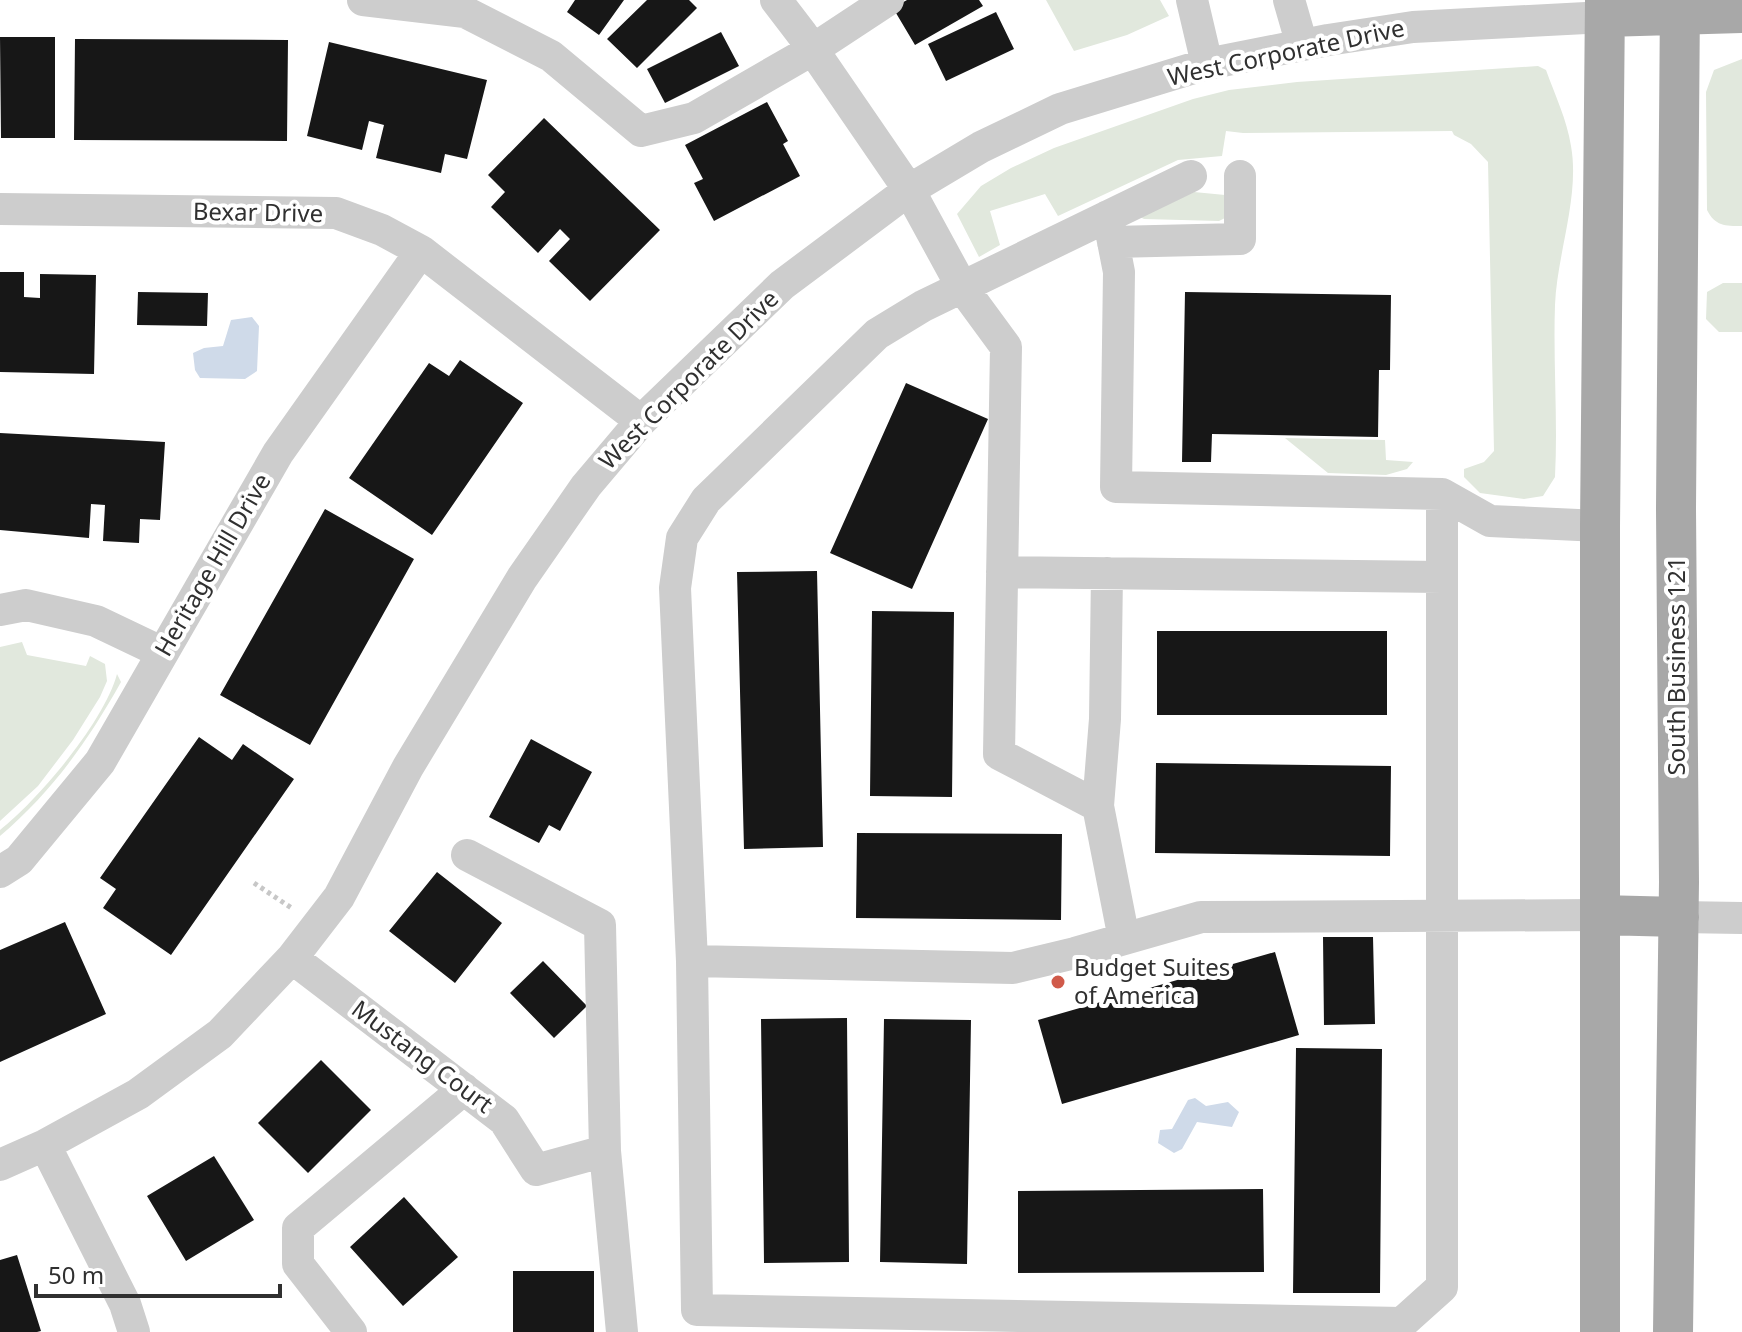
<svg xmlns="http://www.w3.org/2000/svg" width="1742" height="1332" font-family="'Noto Sans',sans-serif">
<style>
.green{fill:#e1e8dd}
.water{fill:#cfdae9}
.building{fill:#171717}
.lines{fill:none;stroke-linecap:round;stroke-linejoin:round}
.path{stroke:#c7c7c7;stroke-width:5;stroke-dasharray:4 4;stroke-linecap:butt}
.minor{stroke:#cdcdcd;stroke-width:32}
.major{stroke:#a8a8a8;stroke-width:40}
.poi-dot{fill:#d05a4a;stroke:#fff;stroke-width:3}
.labels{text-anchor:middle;stroke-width:8;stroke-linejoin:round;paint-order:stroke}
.street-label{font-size:24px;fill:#303030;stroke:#fff}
.poi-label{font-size:24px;fill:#303030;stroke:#fff;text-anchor:start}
</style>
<rect width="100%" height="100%" fill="#fff"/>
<!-- green -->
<path class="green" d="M1046,0H1160L1169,16L1127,35L1074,51Z
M1742,59V226C1725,226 1715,226 1707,210L1706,92L1714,70Z
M1538,66L1546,70C1555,95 1567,120 1571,146C1580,196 1557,254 1555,305C1553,362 1558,420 1555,477L1543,496L1524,499L1480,493L1464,477V469L1484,462L1494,451L1488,162L1471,144L1454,135L1452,131L1243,133L1226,131L1222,156L1178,160L1058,216L1045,194L990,211L1000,245L979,257L957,214L981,186L1011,168L1054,148L1193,99L1229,90L1297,82Z
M1194,192L1225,195L1227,217L1219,221L1144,219L1140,217Z
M1723,283H1742V332H1719L1706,319L1707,292Z
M1285,438L1385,440L1386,460L1413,462L1407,469L1386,475L1328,473Z
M22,642L27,655L86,666L90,656L105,664L107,681L100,697L73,740L38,786L0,821V647Z
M117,674L121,682C88,741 52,792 0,836V830C39,799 104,722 117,674Z"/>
<!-- water -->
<path class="water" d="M252,317L259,326L257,371L245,379L200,378L195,370L193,353L204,348L223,346L231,320Z
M1195,1098L1206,1106L1228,1102L1239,1112L1232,1127L1197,1122L1182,1149L1174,1153L1158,1143L1160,1130L1172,1129L1188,1100Z"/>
<!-- building -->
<path class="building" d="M575,0H624L599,35L567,12Z
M647,0H689L697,8L637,68L607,39Z
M907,0H979L983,6L915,45L893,8Z
M996,12L1014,49L946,81L928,44Z
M721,32L739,66L665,103L647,69Z
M0,37H55V138H1Z
M75,39L288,40L287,141L74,140Z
M329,42L487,80L467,159L445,154L441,173L376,158L384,125L369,121L362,150L307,136Z
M767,102L788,141L783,144L800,176L714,221L694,183L703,179L685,145Z
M544,118L660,230L590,301L549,261L570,239L560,229L538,253L491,207L505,192L488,175Z
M0,272H24V297L40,298V274L96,275L94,374L0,372Z
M138,292L208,293L207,326L137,325Z
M1185,292L1391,295L1390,370H1379L1378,437L1212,434L1211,462H1182Z
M460,360L523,403L432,535L349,478L429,363L449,376Z
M906,383L988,419L912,589L830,553Z
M0,433L165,442L160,520L140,519L139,543L103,541L105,505L91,504L89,538L0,530Z
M325,509L414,559L310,745L220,695Z
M817,571L823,847L744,849L737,572Z
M872,611L954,612L952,797L870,796Z
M1157,631H1387V715H1157Z
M199,737L232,760L243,744L294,779L171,955L103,908L116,889L100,878Z
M531,739L592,772L560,831L549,825L539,843L489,817Z
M1156,763L1391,766L1390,856L1155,853Z
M857,833L1062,834L1061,920L856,918Z
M437,872L502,923L455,983L389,931Z
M65,922L106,1014L0,1062V950Z
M1323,937H1373L1375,1024L1324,1025Z
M1275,952L1299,1035L1062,1104L1038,1020Z
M543,961L587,1006L554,1038L510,993Z
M847,1018L849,1262L764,1263L761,1019Z
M884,1019L971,1020L967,1264L880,1262Z
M1296,1048L1382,1049L1380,1293H1293Z
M321,1060L371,1110L308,1173L258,1123Z
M214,1156L254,1220L186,1261L147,1196Z
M1263,1189L1264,1272L1018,1273V1191Z
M404,1197L458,1257L403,1306L350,1247Z
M17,1255L41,1331L37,1332H0V1260Z
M513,1271H594V1332H513Z"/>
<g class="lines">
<!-- path -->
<path class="path" d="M254,883L293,909"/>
<!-- minor -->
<path class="minor" d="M363,0L465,12L551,56L641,131L694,118L812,50L888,0
M776,0L802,34L909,190L962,287L1006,347L999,754L1098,806L1124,939
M1192,0L1207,64
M1289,0L1302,45
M1191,176L923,306L877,334L706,500L682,538L675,588L692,961L697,1310L1402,1323L1442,1287V494
M0,209L336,213L382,230L421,251L641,421
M1108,216L1119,272L1116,487L1442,494L1490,521L1600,526
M1113,242L1240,239V176
M1002,572L1442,577
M0,610L26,605L96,621L161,652
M1098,806L1105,719L1107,573
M0,872L19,860L100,762L278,453L421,251
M1679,917L1742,918
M292,958L504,1120L536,1170L605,1151L600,925L467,855
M692,961L1013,968L1075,953L1201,917L1600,915
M45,1145L125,1304L134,1332
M605,1151L622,1332
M0,1165L45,1145L138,1094L220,1034L292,958L339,897L408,767L522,578L586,486L641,421L782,285L909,190L981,147L1060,109L1207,64L1328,40L1413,27L1605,17
M351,1332L298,1264V1228L464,1089"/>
<!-- major -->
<path class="major" d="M1605,17L1742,13
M1600,915L1679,917
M1600,1332V526L1605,0
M1673,1332L1679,882L1676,509L1680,0"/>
</g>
<!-- markers -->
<circle class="poi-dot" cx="1058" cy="982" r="8"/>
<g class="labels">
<!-- street labels -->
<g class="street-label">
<text transform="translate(1286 53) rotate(-12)" y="8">West Corporate Drive</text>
<text transform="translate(258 213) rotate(1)" y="8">Bexar Drive</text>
<text transform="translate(689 380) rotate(-45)" y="8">West Corporate Drive</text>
<text transform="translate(213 565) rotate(-60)" y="8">Heritage Hill Drive</text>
<text transform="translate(1677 666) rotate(-90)" y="8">South Business 121</text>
<text transform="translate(422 1057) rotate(37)" y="8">Mustang Court</text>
</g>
<!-- poi labels -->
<g class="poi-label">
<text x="1074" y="976">Budget Suites<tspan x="1074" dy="28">of America</tspan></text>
</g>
</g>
<!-- scale -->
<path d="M36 1284v12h244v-12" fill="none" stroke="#303030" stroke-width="4"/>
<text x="48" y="1284" font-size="24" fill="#303030" stroke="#ffffff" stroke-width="6" paint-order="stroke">50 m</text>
</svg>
